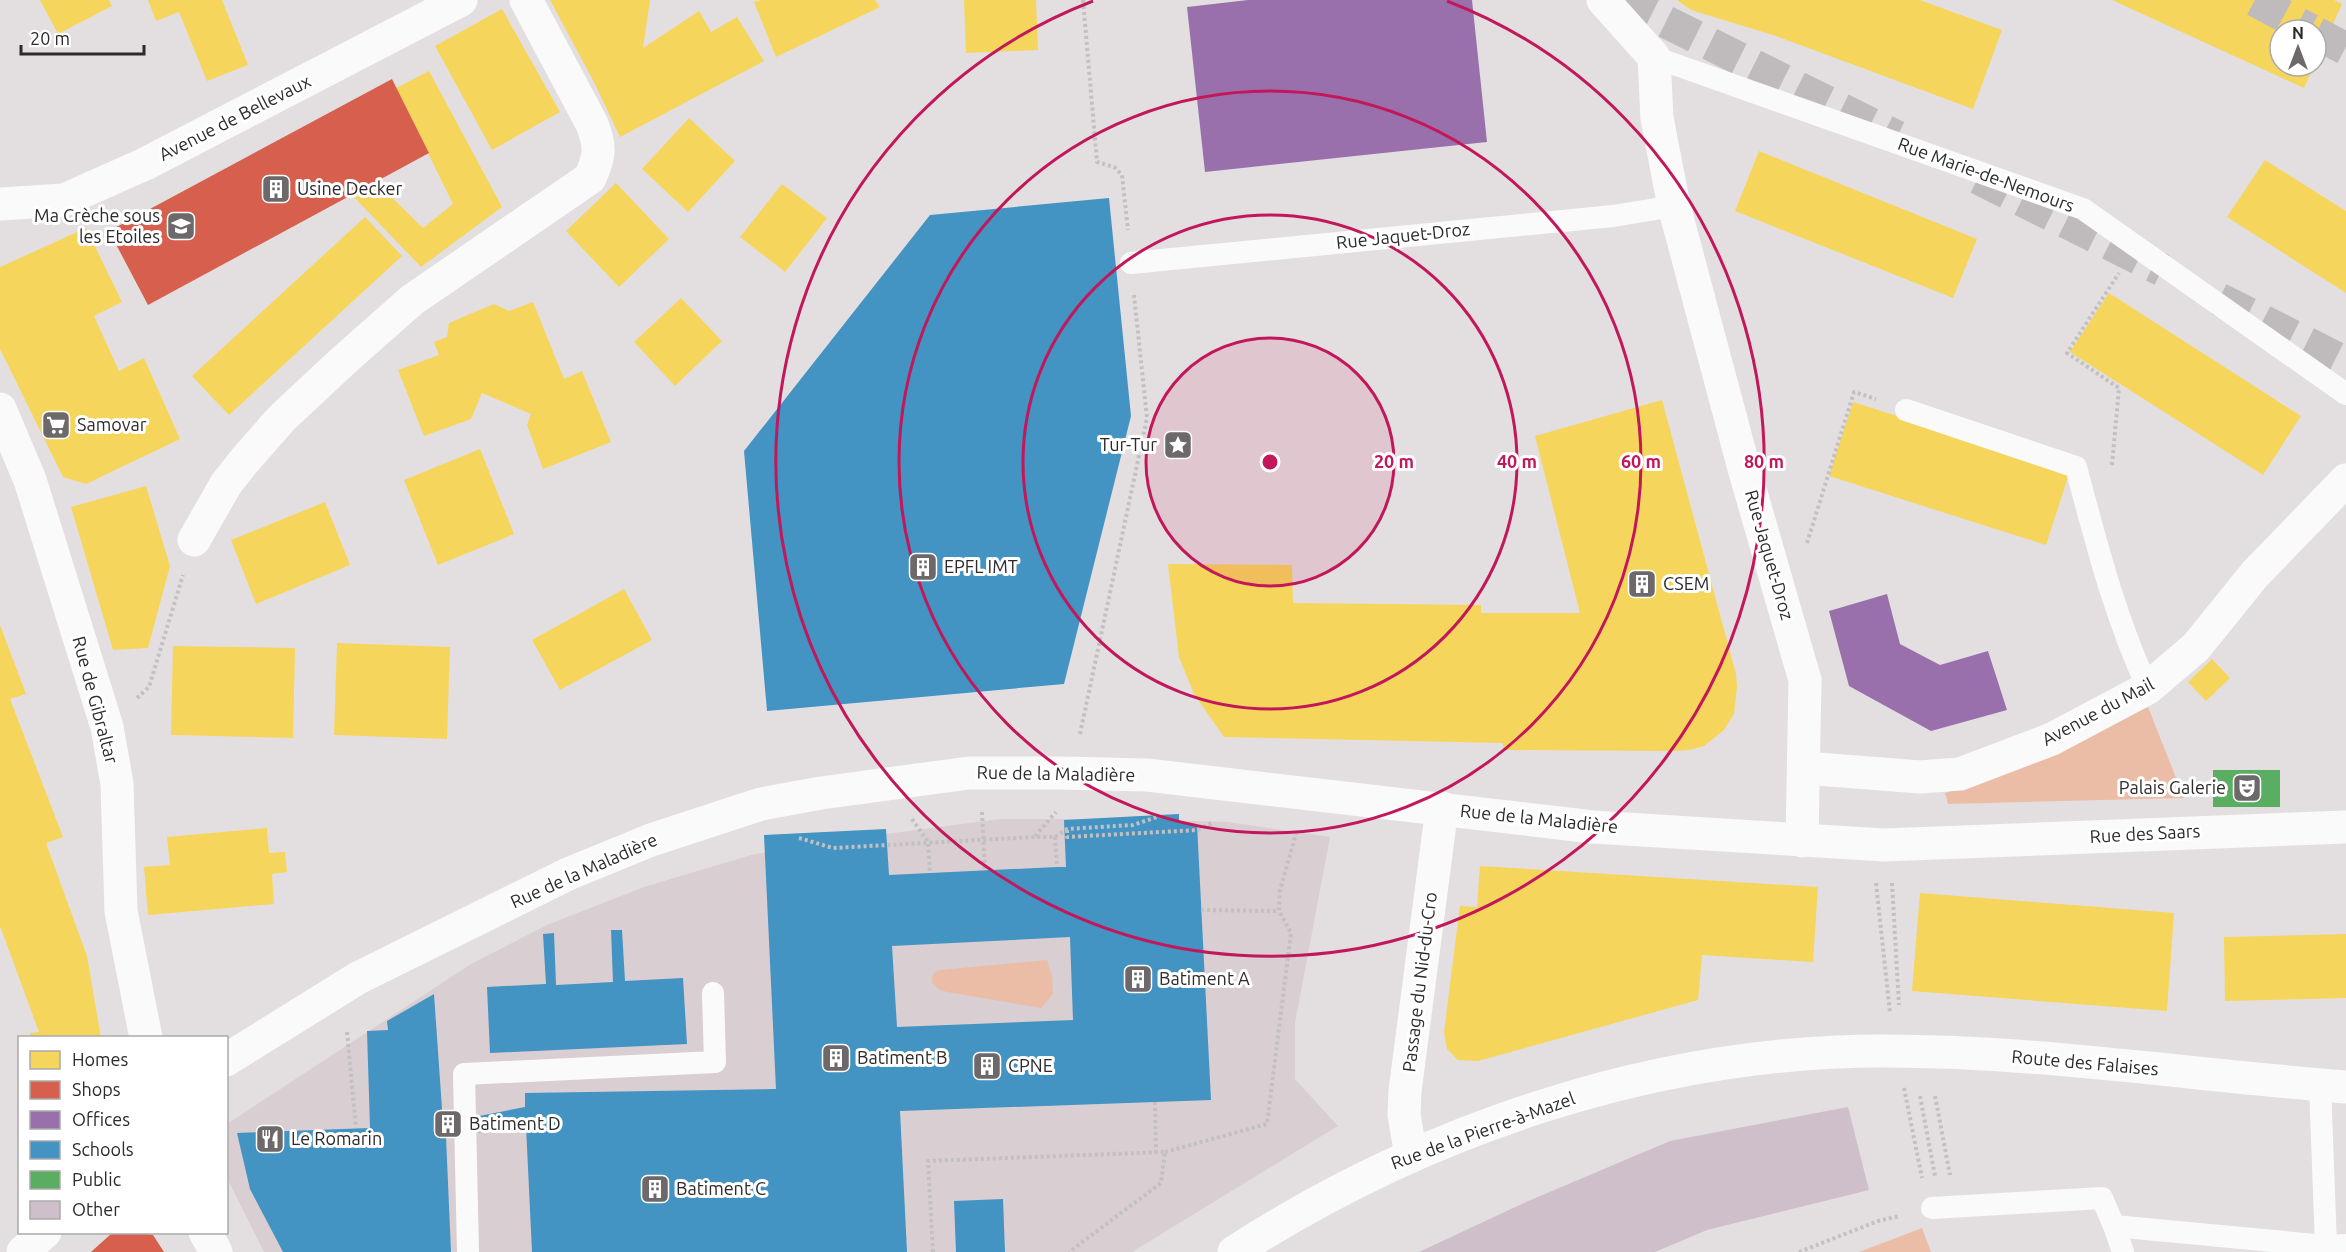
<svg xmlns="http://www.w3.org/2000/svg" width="2346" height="1252" font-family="Ubuntu,sans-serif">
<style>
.built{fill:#d9ced1}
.green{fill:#ebbda7}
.homes{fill:#f6d55c}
.shops{fill:#d6604d}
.offices{fill:#9970ab}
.schools{fill:#4393c3;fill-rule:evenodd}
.public{fill:#5aae61}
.building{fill:#cfbfca}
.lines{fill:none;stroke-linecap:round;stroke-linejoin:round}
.motorway-tunnel{stroke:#bfbbbc;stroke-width:33;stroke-dasharray:33 16;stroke-linecap:butt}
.path{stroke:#c2c0c0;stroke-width:4;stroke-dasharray:3 3;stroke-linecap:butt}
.service{stroke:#fbfafa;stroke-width:22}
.minor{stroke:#fbfafa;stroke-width:33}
.tertiary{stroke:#fbfafa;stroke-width:33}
.primary{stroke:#fbfafa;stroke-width:33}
.ring{fill:none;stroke:#c2185b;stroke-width:3}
.labels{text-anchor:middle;stroke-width:6;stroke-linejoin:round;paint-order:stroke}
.street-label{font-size:18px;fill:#2d2a2b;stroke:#fff}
.poi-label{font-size:18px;fill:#2d2a2b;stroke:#fff;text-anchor:start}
.centre{fill:#c2185b;stroke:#fff;stroke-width:3}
.ring-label{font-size:18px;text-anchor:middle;font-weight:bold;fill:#c2185b;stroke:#fff;stroke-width:6;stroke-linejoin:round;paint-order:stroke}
</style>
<rect width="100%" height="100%" fill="#e3dfe0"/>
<!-- built -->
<path class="built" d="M1000,819H1130L1228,822L1330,837L1295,1023V1079L1338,1126L1132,1252H264L227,1178V1124L471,964L547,925L644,887L751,855L833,841Z"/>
<!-- green -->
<path class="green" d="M2148,707L2184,798L1948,804L1945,793L1977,782Z
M1047,960L1052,977L1053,994L1041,1008L947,992L940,990L932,983V977L935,972L940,970Z
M1922,1228L1931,1252H1859Z"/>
<!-- homes -->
<path class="homes" d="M40,0H109L112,6L58,34Z
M148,0H222L248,65L207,81L179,12L156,21Z
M550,0H650L643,48L699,11L711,32L737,17L764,61L620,137L595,84Z
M761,0H875L880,7L776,57L754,2Z
M964,0H1036L1038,50L966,53Z
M1677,0H1920L2002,30L1973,109L1776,36L1691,10Z
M2112,0H2334L2342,4L2316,62V30H2280V66H2314L2304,88Z
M502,9L560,112L492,150L435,46Z
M429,71L502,207L421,267L352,195L376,182L423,228L453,204L396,88Z
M689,118L735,161L688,212L642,169Z
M1759,151L1977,239L1953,298L1735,211Z
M2265,160L2346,211V293L2227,217Z
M616,183L669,239L619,287L566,231Z
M782,184L827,218L785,272L740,237Z
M365,217L402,256L229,415L192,376Z
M86,228L122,302L94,316L119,371L144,358L180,439L86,484L63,477L0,349V267Z
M2109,293L2301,416L2263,475L2070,352Z
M681,298L722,341L675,386L634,342Z
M533,302L564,379L582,371L611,442L543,469L527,425L531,414L482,393L471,419L424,436L398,370L439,355L434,342L447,337L449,323L494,304L509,311Z
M1662,400L1736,674L1737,687L1734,714L1724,730L1704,746L1689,750L1674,751L1503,750V743L1224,737L1194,694L1179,657L1168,564L1292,565L1293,603L1481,605V613H1580L1535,436Z
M1853,402L2070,471L2046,545L1829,476Z
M480,449L514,534L438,565L404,480Z
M146,486L170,566L148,648L113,650L71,507Z
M325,502L350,565L256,604L231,540Z
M624,589L652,640L560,690L532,640Z
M0,625L26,694L10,699L63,837L46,843L87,956L101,1038H32L30,1033L39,1032L0,926Z
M337,643L450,647L447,739L334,735Z
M173,646L295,648L293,738L171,735Z
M2212,659L2230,678L2206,701L2188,682Z
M267,828L269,853L285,852L287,872L272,874L274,904L148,915L144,867L170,865L167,837Z
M1480,866L1818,887L1813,962L1702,955L1698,1000L1478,1061L1458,1060L1447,1049L1444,1032L1460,906L1477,907Z
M1920,893L2174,913L2167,1011L1912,991Z
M2346,934V998L2225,1001L2224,937Z"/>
<!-- shops -->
<path class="shops" d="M392,79L429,153L148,305L109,231Z
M139,1232L153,1235L164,1252H91L112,1233Z"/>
<!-- offices -->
<path class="offices" d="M1248,0H1472L1487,142L1205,172L1187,7Z
M1887,594L1900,644L1940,665L1988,651L2007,710L1931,731L1849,686L1829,611Z"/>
<!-- schools -->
<path class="schools" d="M1109,198L1131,416L1064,684L767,711L744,451L930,215Z
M1179,814V823L1197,824L1211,1100L900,1111L907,1252H532L526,1126L446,1137L451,1252H283L250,1189L237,1133L370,1128L367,1031L388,1030L387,1021L434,994L443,1123L525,1107V1093L776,1089L764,835L886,829L889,875L1057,867H1066L1064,820ZM1070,937L1073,1020L897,1027L892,946Z
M611,930H622L625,981L683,978L687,1044L490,1053L487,987L546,984L543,934L554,933L556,985L613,982Z
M1003,1199L1005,1252H956L954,1201Z"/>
<!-- public -->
<path class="public" d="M2213,770H2280V807H2213Z"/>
<!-- building -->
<path class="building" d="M1848,1107L1869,1190L1707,1230L1655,1252H1419L1526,1202L1670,1141Z"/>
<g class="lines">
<!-- motorway-tunnel -->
<path class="motorway-tunnel" d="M1622,0L1897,137
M2255,0L2310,30
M2316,33L2346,49
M1978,178L2162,270
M2219,299L2346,363"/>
<!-- path -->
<path class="path" d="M1083,0L1097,162L1114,167L1122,175L1128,230
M2112,465L2119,388L2067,353L2119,273
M1807,543L1854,392L1876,399
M137,698L149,687L183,575
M1080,734L1147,418L1134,295
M982,812L985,870
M912,819L928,842L930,873
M1067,830V837L1198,830L1212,823
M1035,836L1056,812
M1055,837L1057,867
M799,838L833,848L1034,837H1055L1067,829L1133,825L1160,816
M1876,883L1890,1013
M1892,883L1899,1005
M1201,910L1279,911
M347,1032L356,1128
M1904,1088L1922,1178
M1920,1096L1935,1176
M1935,1096L1950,1175
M1155,1102L1156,1153
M1165,1152L1267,1124L1291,933L1279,911L1280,890L1297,830
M933,1252L928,1161L1165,1152L1161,1183L1069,1252
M1799,1252L1878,1221L1900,1216"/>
<!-- service -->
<path class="service" d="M1654,57L2083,209L2346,394
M1131,263L1613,216L1674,206
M1906,410L2076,467C2096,542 2115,618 2148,688
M2320,1085L2326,1246L2328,1252
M1932,1208L2102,1198L2114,1226L2326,1246L2346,1245
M2114,1226L2123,1252
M468,1252L464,1074L715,1062L713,993"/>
<!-- minor -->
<path class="minor" d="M1603,0L1654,57L1657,118L1674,206L1745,472L1805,680L1802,841
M0,204L64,200L145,164L461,0
M194,540L226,484L245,460L281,419L343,361L412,300L590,178C600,156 601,147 592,124L526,0
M1805,768L1920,777L1960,774L2052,739L2148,688L2196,647L2255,574L2346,480
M1411,1155L1404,1115L1405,1091L1442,808"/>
<!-- tertiary -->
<path class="tertiary" d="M0,409L30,480L107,727L117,784L121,911L146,1038
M226,1060L358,978L568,874L651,840L761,804L821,793L969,773H1059L1147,775L1593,827L1884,845L2346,827
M205,1232L216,1252
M23,1252L45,1232"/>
<!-- primary -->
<path class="primary" d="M1234,1252C1425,1129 1655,1051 1884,1051C2038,1051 2192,1075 2346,1087"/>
</g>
<!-- distance rings -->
<circle cx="1270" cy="462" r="124" fill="#c2185b" fill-opacity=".12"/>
<g class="ring">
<circle cx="1270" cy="462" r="124"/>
<circle cx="1270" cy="462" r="247"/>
<circle cx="1270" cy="462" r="371"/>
<path d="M1447 1A494 494 0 1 1 1093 1"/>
</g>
<!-- icons -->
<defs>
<g id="building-square" transform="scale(1.5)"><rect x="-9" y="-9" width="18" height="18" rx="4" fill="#6d696a" stroke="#fff"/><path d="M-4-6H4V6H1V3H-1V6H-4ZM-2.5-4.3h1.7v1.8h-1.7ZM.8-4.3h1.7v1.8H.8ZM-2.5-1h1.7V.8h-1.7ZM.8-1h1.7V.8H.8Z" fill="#fff"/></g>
<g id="school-square" transform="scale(1.5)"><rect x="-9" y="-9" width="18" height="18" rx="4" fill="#6d696a" stroke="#fff"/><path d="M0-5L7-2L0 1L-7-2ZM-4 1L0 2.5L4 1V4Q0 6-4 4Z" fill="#fff"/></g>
<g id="supermarket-square" transform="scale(1.5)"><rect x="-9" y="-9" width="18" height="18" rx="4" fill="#6d696a" stroke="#fff"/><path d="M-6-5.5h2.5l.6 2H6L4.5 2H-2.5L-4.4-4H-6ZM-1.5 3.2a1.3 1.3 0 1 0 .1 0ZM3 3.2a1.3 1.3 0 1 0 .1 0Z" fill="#fff"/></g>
<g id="sight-square" transform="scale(1.5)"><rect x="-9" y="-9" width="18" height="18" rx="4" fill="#6d696a" stroke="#fff"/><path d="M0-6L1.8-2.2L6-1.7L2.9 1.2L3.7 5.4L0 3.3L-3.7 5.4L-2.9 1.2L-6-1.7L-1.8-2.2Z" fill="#fff"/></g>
<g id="theatre-square" transform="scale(1.5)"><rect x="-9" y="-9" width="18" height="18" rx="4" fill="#6d696a" stroke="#fff"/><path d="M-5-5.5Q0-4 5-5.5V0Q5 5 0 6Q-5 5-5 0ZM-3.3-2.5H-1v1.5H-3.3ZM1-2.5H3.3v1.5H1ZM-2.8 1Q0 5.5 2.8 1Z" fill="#fff"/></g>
<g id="restaurant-square" transform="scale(1.5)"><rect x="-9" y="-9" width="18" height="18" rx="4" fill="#6d696a" stroke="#fff"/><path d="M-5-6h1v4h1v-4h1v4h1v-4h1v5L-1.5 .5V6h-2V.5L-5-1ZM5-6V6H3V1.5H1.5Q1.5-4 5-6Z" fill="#fff"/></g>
</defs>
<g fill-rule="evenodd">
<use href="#building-square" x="276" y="189"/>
<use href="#school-square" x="181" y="226"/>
<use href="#supermarket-square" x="56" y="425"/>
<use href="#sight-square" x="1178" y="445"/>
<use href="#building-square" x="923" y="567"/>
<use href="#building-square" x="1642" y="584"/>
<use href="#theatre-square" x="2247" y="788"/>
<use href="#building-square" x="1138" y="979"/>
<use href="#building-square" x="836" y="1058"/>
<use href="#building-square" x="987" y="1066"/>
<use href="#building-square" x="448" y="1124"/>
<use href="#restaurant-square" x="270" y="1139"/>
<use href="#building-square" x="655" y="1189"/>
</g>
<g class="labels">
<!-- street labels -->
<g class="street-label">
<text transform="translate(235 118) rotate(-27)" y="6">Avenue de Bellevaux</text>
<text transform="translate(1986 175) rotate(20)" y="6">Rue Marie-de-Nemours</text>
<text transform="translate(1403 236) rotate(-6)" y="6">Rue Jaquet-Droz</text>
<text transform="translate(1769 555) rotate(74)" y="6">Rue Jaquet-Droz</text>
<text transform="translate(95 700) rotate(75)" y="6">Rue de Gibraltar</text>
<text transform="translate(2098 712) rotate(-28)" y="6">Avenue du Mail</text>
<text transform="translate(1056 774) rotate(1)" y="6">Rue de la Maladière</text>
<text transform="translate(1539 819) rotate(6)" y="6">Rue de la Maladière</text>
<text transform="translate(2145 834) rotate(-3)" y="6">Rue des Saars</text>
<text transform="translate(584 871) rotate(-24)" y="6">Rue de la Maladière</text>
<text transform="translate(1420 982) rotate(-83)" y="6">Passage du Nid-du-Cro</text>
<text transform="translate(2085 1063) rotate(5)" y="6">Route des Falaises</text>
<text transform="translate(1483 1131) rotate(-20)" y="6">Rue de la Pierre-à-Mazel</text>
</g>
<!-- poi labels -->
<g class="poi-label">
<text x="297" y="195">Usine Decker</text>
<text x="160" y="222" text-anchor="end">Ma Crèche sous<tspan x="160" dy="21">les Etoiles</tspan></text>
<text x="77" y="431">Samovar</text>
<text x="1157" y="451" text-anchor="end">Tur-Tur</text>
<text x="944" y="573">EPFL IMT</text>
<text x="1663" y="590">CSEM</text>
<text x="2226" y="794" text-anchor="end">Palais Galerie</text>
<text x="1159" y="985">Batiment A</text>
<text x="857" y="1064">Batiment B</text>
<text x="1008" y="1072">CPNE</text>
<text x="469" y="1130">Batiment D</text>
<text x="291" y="1145">Le Romarin</text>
<text x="676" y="1195">Batiment C</text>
</g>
</g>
<circle cx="1270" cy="462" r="9" class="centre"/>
<g class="ring-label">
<text x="1394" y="468">20 m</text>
<text x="1517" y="468">40 m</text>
<text x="1641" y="468">60 m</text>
<text x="1764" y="468">80 m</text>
</g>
<!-- legend -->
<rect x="18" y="1036" width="210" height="198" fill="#ffffff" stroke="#abaaaa" stroke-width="1.5"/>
<rect x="30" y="1051" width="30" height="18" fill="#f6d55c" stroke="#abaaaa" stroke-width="1.5"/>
<text x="72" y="1066" font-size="18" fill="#2d2a2b">Homes</text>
<rect x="30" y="1081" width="30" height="18" fill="#d6604d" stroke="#abaaaa" stroke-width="1.5"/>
<text x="72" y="1096" font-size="18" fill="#2d2a2b">Shops</text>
<rect x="30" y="1111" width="30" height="18" fill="#9970ab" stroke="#abaaaa" stroke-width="1.5"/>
<text x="72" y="1126" font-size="18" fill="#2d2a2b">Offices</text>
<rect x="30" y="1141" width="30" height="18" fill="#4393c3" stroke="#abaaaa" stroke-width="1.5"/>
<text x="72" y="1156" font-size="18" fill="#2d2a2b">Schools</text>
<rect x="30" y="1171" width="30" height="18" fill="#5aae61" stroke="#abaaaa" stroke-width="1.5"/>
<text x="72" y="1186" font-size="18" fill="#2d2a2b">Public</text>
<rect x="30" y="1201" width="30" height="18" fill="#cfbfca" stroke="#abaaaa" stroke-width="1.5"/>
<text x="72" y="1216" font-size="18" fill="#2d2a2b">Other</text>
<!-- north arrow -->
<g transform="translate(2298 48)"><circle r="28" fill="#ffffff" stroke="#abaaaa" stroke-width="1.5"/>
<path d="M0-4.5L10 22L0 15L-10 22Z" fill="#6d696a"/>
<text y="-9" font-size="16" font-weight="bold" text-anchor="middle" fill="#2d2a2b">N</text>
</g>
<!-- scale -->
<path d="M21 45v9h123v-9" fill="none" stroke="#2d2a2b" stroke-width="3"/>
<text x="30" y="45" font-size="18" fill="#2d2a2b" stroke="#ffffff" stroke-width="4.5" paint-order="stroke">20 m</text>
</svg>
